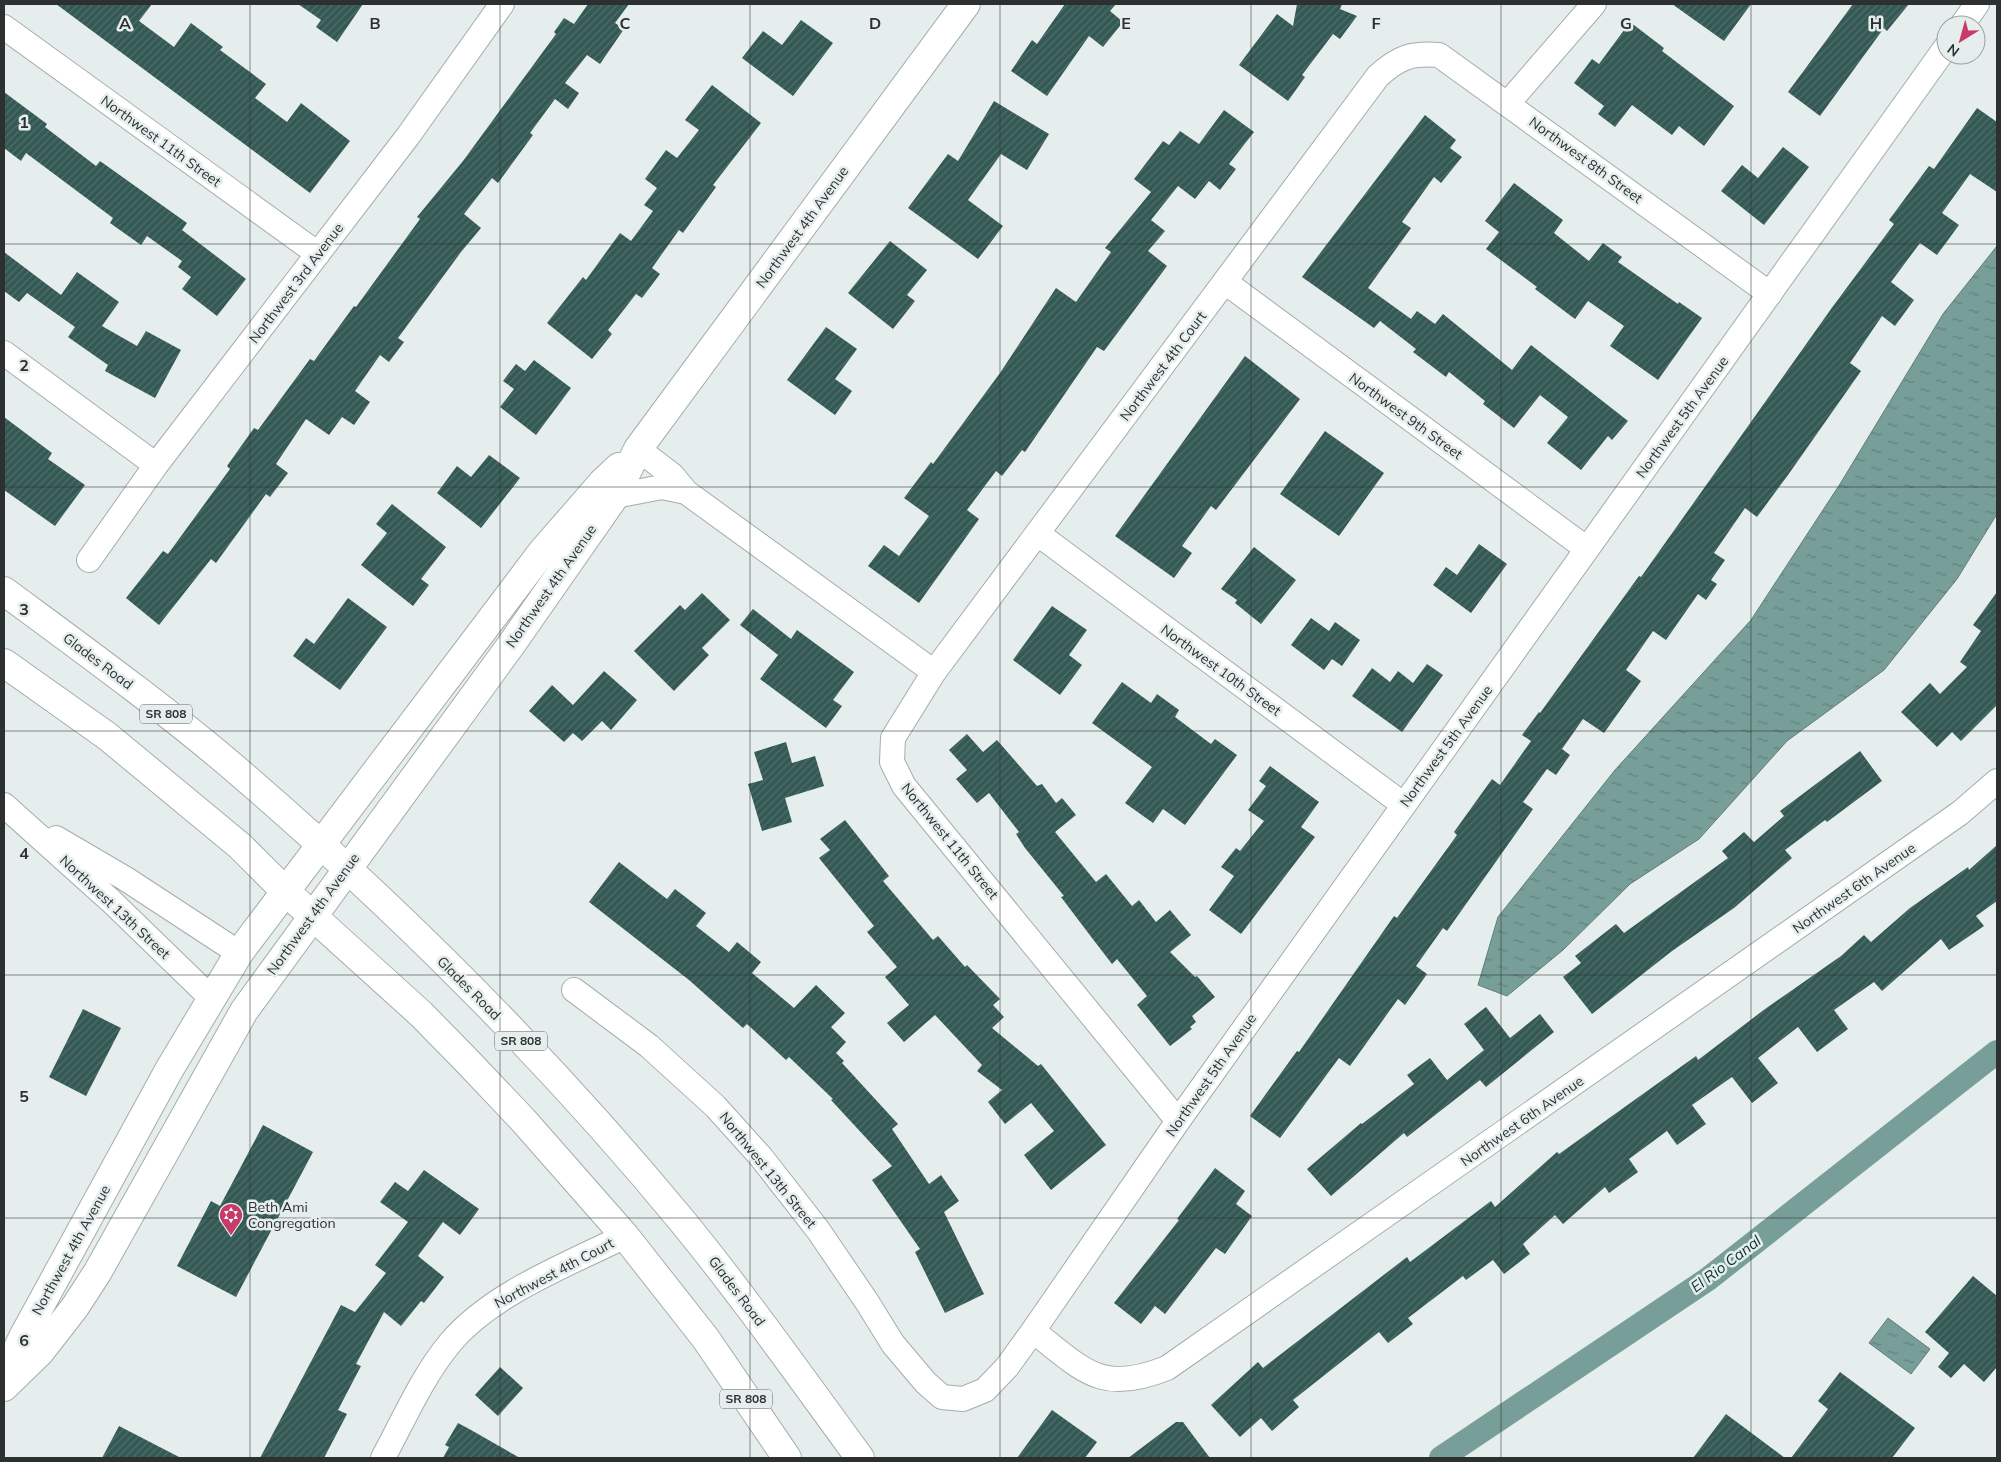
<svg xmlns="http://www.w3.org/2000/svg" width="2001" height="1462" font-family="Mulish,sans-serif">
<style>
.water{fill:url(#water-ripples);stroke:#617d79}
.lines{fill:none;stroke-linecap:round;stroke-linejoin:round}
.canal{stroke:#779e98;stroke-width:24}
.building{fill:url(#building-hatch)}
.minor-casing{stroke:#a4adab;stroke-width:26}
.tertiary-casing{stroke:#a4adab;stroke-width:30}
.primary-casing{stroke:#a4adab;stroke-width:30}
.minor{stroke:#fff;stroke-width:24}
.tertiary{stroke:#fff;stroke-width:28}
.primary{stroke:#fff;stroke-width:28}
.grid{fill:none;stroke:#2d3030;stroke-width:1;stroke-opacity:0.55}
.labels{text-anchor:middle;stroke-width:5;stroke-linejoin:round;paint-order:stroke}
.shield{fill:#e5eeed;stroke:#646969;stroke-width:1}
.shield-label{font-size:12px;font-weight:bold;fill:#2d3030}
.street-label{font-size:14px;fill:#2d3030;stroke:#e5eeed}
.poi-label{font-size:14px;fill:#2d3030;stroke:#e5eeed;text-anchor:start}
.water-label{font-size:15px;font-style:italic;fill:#09312d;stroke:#e5eeed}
.grid-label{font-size:16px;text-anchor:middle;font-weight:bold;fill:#2d3030;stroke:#e5eeed;stroke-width:5;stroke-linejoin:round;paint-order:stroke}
</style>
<defs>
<pattern id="water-ripples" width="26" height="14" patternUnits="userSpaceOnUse" patternTransform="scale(1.25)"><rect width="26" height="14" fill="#779e98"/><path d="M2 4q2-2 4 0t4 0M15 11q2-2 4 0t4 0" fill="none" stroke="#62817c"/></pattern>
<pattern id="building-hatch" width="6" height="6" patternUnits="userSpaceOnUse" patternTransform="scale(1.25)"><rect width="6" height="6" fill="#345955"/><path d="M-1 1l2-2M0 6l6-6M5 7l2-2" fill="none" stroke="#506e6b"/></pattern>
</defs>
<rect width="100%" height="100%" fill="#e5eeed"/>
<!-- water -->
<path class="water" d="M1997,246V514L1957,579L1884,670L1787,741L1699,839L1630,884L1563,950L1507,996L1478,985L1498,917L1615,770L1751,620L1840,484L1943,314Z
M1888,1318L1930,1349L1911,1374L1869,1343Z"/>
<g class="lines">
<!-- canal -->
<path class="canal" d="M1441,1458L1708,1279L1997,1052"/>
</g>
<!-- building -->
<path class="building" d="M56,4H152L139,21L174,47L191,23L223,47L220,50L266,84L255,98L287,122L301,103L350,141L310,193Z
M298,4H363L337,42L316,27L321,20Z
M588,4H629L615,23L624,29L600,64L587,55L565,83L579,93L568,109L555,99L530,133L533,135L498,183L492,178L464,214L481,228L461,252L398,338L404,342L389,362L380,355L355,391L370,402L354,425L342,417L329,435L306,419L276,464L288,473L270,497L266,494L216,563L211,559L159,625L126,598L163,551L168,554L230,469L227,466L254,428L258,430L310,359L314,361L354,306L356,307L420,219L417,217L463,161L556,34L554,32L564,18L574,24Z
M1065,4H1116L1110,11L1123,22L1103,47L1089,36L1047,96L1011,71L1032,40L1037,44Z
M1297,4H1342L1340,9L1357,16L1340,39L1333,34L1302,75L1305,77L1288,101L1239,65L1277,14L1293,26Z
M1672,4H1751L1724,41Z
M1853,4H1909L1887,31L1884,28L1820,116L1788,92Z
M801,20L833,43L793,96L742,58L763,31L782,45Z
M1630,22L1664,48L1662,51L1734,106L1704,146L1679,126L1672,135L1632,105L1615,127L1598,114L1604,106L1574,83L1592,59L1599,64Z
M712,85L761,123L713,185L716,187L683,233L679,230L652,268L660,274L642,298L636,294L608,330L612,334L592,359L547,323L583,277L586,280L620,233L631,241L653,211L644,205L657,188L645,179L666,150L677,158L699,130L685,120Z
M4,92L47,124L45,127L96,166L100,161L187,223L182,230L246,279L217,316L182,289L191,277L178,267L182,261L147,236L141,245L110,223L113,218L26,153L21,161L4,148Z
M994,101L1049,134L1027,170L1001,154L968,200L1003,226L978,259L908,208L948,154L958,161Z
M1977,108L1997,122V192L1970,174L1942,213L1959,225L1937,255L1920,243L1891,282L1914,300L1895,326L1882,316L1850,363L1861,371L1788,475L1757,517L1745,508L1714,553L1725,560L1711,580L1717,584L1706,600L1698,594L1666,640L1653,631L1626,670L1641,681L1604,733L1583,719L1562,749L1570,755L1556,775L1547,769L1523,802L1533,809L1447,931L1443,928L1416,966L1427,974L1405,1005L1398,999L1350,1066L1339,1058L1280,1138L1250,1116L1297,1051L1299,1052L1394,916L1397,918L1457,835L1454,832L1492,779L1500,785L1531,741L1522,735L1539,712L1540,713L1639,576L1641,577L1831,309L1894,224L1889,220L1929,166L1934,169Z
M1224,110L1254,132L1229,164L1236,169L1220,190L1209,181L1195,199L1178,186L1151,220L1165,231L1148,251L1167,266L1104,351L1097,347L1025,452L1022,450L1002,476L996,471L967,510L979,519L919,603L868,566L884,545L899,556L929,516L904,498L931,462L933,464L1000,373L1056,288L1076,302L1111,252L1105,248L1151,192L1134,179L1163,141L1169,145L1180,131L1199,144Z
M1425,115L1456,140L1450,148L1462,157L1441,183L1434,177L1402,222L1411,228L1368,288L1411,319L1417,311L1435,324L1443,314L1512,370L1531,345L1628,421L1612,440L1608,436L1581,470L1547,443L1568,417L1540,395L1514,428L1483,404L1485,401L1449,372L1446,377L1413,352L1416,349L1380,321L1374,328L1302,277Z
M1783,147L1809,167L1764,225L1721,191L1742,165L1758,178Z
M1514,183L1563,220L1554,233L1589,261L1603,243L1622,257L1618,262L1678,304L1679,302L1702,318L1658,380L1610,346L1624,326L1588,301L1575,319L1535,289L1537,287L1486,249L1499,232L1485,221Z
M890,241L927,270L907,295L915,301L893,329L848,293Z
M4,252L61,295L77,272L119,302L102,326L137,346L146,331L181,350L155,398L105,371L108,365L68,337L75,327L27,293L19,302L4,291Z
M826,327L857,349L835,379L852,391L835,415L787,380Z
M1245,356L1300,399L1216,510L1211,506L1182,546L1192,553L1174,578L1115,536Z
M534,360L571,388L536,435L500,407L514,389L503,381L516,364L525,371Z
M4,417L52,453L48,459L85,485L55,526L4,490Z
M1325,431L1384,473L1339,536L1280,494Z
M489,455L520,478L481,528L437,493L457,466L471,477Z
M392,504L446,547L421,579L429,585L413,606L361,565L387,533L376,524Z
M1479,544L1507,564L1471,613L1433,585L1446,567L1457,575Z
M1254,547L1296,580L1261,624L1235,603L1237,600L1221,589Z
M1997,592V705L1961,741L1952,732L1937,747L1901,712L1930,683L1940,694L1967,667L1960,662L1981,631L1973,625Z
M702,593L730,620L702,648L709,655L674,691L634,651L680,605L685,610Z
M348,598L387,627L340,690L293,656L306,638L314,644Z
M1052,606L1087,630L1069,655L1082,665L1060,695L1013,660Z
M753,609L791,639L797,630L854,672L833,700L842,706L826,728L760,679L778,655L740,625Z
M1311,618L1329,631L1335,622L1360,640L1342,666L1332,659L1324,670L1291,645Z
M1427,664L1443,675L1402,732L1352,696L1372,668L1390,682L1398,671L1413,683Z
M604,671L637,700L611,730L602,721L582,741L573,733L564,742L529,711L552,685L573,705Z
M1122,682L1151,703L1157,694L1179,710L1175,717L1211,744L1215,739L1237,755L1185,825L1163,809L1153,823L1125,803L1152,767L1092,723Z
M967,734L983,752L997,740L1037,786L1042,784L1056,803L1062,798L1076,815L1055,832L1096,882L1106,874L1132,906L1139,900L1156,922L1170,910L1191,935L1170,952L1195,977L1197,976L1215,997L1192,1016L1196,1022L1190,1027L1192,1029L1170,1046L1137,1005L1147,996L1117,959L1112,964L1092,938L1061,897L1064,896L1025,848L1016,834L1019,832L989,793L977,803L956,779L967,770L949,750Z
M786,742L792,763L815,756L824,786L785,798L792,822L762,831L748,784L763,780L754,752Z
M1860,751L1882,781L1827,822L1825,820L1785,850L1792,858L1734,908L1672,951L1592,1014L1563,977L1581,963L1575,956L1616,924L1624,933L1728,858L1722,851L1744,832L1754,842L1784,816L1780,811Z
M1270,766L1319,802L1301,827L1315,837L1241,934L1209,910L1234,876L1221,867L1236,848L1240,851L1264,821L1248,810L1266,786L1259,781Z
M845,820L889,876L883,881L933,940L938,936L965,967L967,965L1000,999L993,1005L1004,1017L992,1028L1038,1066L1041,1064L1106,1145L1051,1190L1024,1155L1054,1131L1031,1103L1005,1124L988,1102L1002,1090L977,1071L982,1065L935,1015L904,1042L887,1023L909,1005L885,977L897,967L867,932L874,926L819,858L830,850L820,839Z
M1997,845V901L1976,916L1984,926L1949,950L1941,939L1882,991L1874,982L1834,1010L1848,1029L1817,1052L1798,1027L1758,1058L1778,1083L1752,1103L1732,1077L1692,1105L1706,1124L1677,1145L1667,1131L1629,1159L1638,1172L1609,1193L1605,1187L1563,1224L1555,1215L1523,1244L1530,1254L1504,1274L1493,1260L1466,1280L1463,1276L1408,1318L1413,1324L1388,1343L1379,1332L1293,1400L1299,1407L1272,1431L1261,1418L1240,1437L1211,1405L1258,1362L1263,1368L1407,1257L1410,1262L1491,1201L1495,1207L1557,1152L1559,1154L1696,1056L1698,1060L1765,1009L1841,956L1864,935L1871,942L1910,908L1968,867L1969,870Z
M619,862L667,899L675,889L706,913L696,926L729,952L737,942L761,962L752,973L794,1008L816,985L845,1013L831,1027L846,1042L836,1053L844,1061L842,1063L898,1124L892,1129L929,1184L941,1175L959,1201L944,1212L984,1294L945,1313L915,1252L920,1249L872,1180L892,1166L831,1100L833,1099L789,1057L786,1060L747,1024L743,1028L689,980L589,902Z
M1486,1007L1510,1038L1540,1014L1554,1032L1486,1087L1480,1080L1407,1137L1404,1133L1331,1196L1307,1169L1361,1123L1362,1124L1414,1084L1407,1075L1430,1058L1447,1080L1484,1050L1464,1024Z
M83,1009L121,1028L86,1096L49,1077Z
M263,1125L313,1152L236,1297L177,1266L211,1201L220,1206Z
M1215,1168L1245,1191L1236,1204L1252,1216L1225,1254L1216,1248L1165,1314L1155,1306L1141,1324L1114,1303L1179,1220L1177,1219Z
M424,1170L479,1209L460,1235L443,1222L418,1256L444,1277L424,1303L421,1301L401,1326L384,1312L356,1364L361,1366L338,1410L347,1414L324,1458H260L341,1305L355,1312L386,1273L375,1265L408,1222L380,1202L395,1182L408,1191Z
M1973,1276L1997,1296V1367L1984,1382L1964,1364L1951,1378L1938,1367L1949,1353L1925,1332Z
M500,1367L523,1388L498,1416L475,1395Z
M1840,1372L1915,1428L1892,1458H1791L1828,1409L1818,1401Z
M1052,1410L1097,1442L1085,1458H1017Z
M1726,1414L1785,1458H1693Z
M1176,1422H1183L1210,1458H1128Z
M458,1423L471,1430L520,1458H443L449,1447L445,1445Z
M119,1426L181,1458H102Z"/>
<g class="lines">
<!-- minor casing -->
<g class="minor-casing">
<path id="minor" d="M1962,25L1977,4
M4,27L318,254
M1508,103L1594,4
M1225,282L1587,549
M4,353L156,465
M638,449L672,475L686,492L934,672
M615,496L662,487L686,492
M1038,534L1404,805
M89,560L156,465L408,136L502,4
M4,805L111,901L211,998
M56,838L126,879L239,953
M574,990L649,1046L715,1106L761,1157L818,1230L867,1302L893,1344L926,1383L942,1397L963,1399L985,1390L1007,1367L1033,1331L1178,1121L1946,47
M1178,1121L904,786L892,762L893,738L934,672L1378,76C1399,57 1411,53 1439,55L1770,294
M1033,1331C1084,1370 1100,1395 1167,1368L1960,813L1997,781
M383,1458C404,1419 422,1377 450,1343C492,1293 567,1265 625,1236"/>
</g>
<!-- tertiary casing -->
<g class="tertiary-casing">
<path id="tertiary" d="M4,1378L23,1337L169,1070L239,953L542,552L602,483L619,467
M4,1387L40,1352L75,1307L97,1273L244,1011L511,645L615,496L638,449L966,4"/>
</g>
<!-- primary casing -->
<g class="primary-casing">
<path id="primary" d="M4,591C81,648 160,705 233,767C395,906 547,1057 683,1222C745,1298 802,1379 860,1458
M4,663L107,736L240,846L285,891L421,1014L468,1062L523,1120L625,1236L706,1339L787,1458"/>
</g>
<!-- minor -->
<use href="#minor" class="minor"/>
<!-- tertiary -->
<use href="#tertiary" class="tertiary"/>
<!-- primary -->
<use href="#primary" class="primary"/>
</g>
<!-- grid -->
<path class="grid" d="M250,4V1458M500,4V1458M750,4V1458M1000,4V1458M1251,4V1458M1501,4V1458M1751,4V1458M4,244H1997M4,487H1997M4,731H1997M4,975H1997M4,1218H1997"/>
<!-- icons -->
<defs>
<g id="synagogue-pin" transform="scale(1.25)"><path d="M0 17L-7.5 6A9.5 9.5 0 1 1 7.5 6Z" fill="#c83b69" stroke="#e5eeed"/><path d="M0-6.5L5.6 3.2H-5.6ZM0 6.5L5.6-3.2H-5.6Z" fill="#fff"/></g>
</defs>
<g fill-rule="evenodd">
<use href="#synagogue-pin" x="231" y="1215"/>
</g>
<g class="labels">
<!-- shield labels -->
<g class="shield">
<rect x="140" y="704.5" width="52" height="19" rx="4"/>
<rect x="495" y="1031.5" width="52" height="19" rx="4"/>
<rect x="720" y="1389.5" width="52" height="19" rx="4"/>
</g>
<g class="shield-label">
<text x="166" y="718">SR 808</text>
<text x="521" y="1045">SR 808</text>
<text x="746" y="1403">SR 808</text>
</g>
<!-- street labels -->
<g class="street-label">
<text transform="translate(161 141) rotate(36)" y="5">Northwest 11th Street</text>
<text transform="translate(1586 160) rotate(36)" y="5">Northwest 8th Street</text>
<text transform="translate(802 227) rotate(-54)" y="5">Northwest 4th Avenue</text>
<text transform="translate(296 283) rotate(-53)" y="5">Northwest 3rd Avenue</text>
<text transform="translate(1163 366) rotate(-53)" y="5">Northwest 4th Court</text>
<text transform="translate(1406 416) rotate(36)" y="5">Northwest 9th Street</text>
<text transform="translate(1682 417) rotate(-54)" y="5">Northwest 5th Avenue</text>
<text transform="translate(551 586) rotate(-55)" y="5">Northwest 4th Avenue</text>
<text transform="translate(98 661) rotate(37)" y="5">Glades Road</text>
<text transform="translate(1221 670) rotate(36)" y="5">Northwest 10th Street</text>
<text transform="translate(1446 746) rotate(-54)" y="5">Northwest 5th Avenue</text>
<text transform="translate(950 841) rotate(51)" y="5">Northwest 11th Street</text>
<text transform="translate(1854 888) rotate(-35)" y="5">Northwest 6th Avenue</text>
<text transform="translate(115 907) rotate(43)" y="5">Northwest 13th Street</text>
<text transform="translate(313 914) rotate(-54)" y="5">Northwest 4th Avenue</text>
<text transform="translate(469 988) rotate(45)" y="5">Glades Road</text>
<text transform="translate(1211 1075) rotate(-55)" y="5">Northwest 5th Avenue</text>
<text transform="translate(1522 1121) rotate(-35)" y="5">Northwest 6th Avenue</text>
<text transform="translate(768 1170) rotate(51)" y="5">Northwest 13th Street</text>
<text transform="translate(71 1250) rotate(-61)" y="5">Northwest 4th Avenue</text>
<text transform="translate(554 1273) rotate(-28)" y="5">Northwest 4th Court</text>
<text transform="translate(737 1291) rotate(53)" y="5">Glades Road</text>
</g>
<!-- poi labels -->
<g class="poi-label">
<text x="248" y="1212">Beth Ami<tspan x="248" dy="16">Congregation</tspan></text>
</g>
<!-- water labels -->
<g class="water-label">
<text transform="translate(1726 1264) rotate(-37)" y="5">El Rio Canal</text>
</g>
</g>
<g class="grid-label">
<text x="125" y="29">A</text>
<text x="375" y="29">B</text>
<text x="625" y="29">C</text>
<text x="875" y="29">D</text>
<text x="1126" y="29">E</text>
<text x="1376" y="29">F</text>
<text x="1626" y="29">G</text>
<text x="1876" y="29">H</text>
<text x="24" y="128">1</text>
<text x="24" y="371">2</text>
<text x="24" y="615">3</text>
<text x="24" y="859">4</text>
<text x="24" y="1102">5</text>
<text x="24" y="1346">6</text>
</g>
<!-- border -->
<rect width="2001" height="1462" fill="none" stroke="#2d3030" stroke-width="10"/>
<!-- north arrow -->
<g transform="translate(1961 40) rotate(217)"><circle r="24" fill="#e5eeed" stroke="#9ba2a1"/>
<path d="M0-4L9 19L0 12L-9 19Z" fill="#c83b69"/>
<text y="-8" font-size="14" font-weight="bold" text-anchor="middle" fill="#2d3030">N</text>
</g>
</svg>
